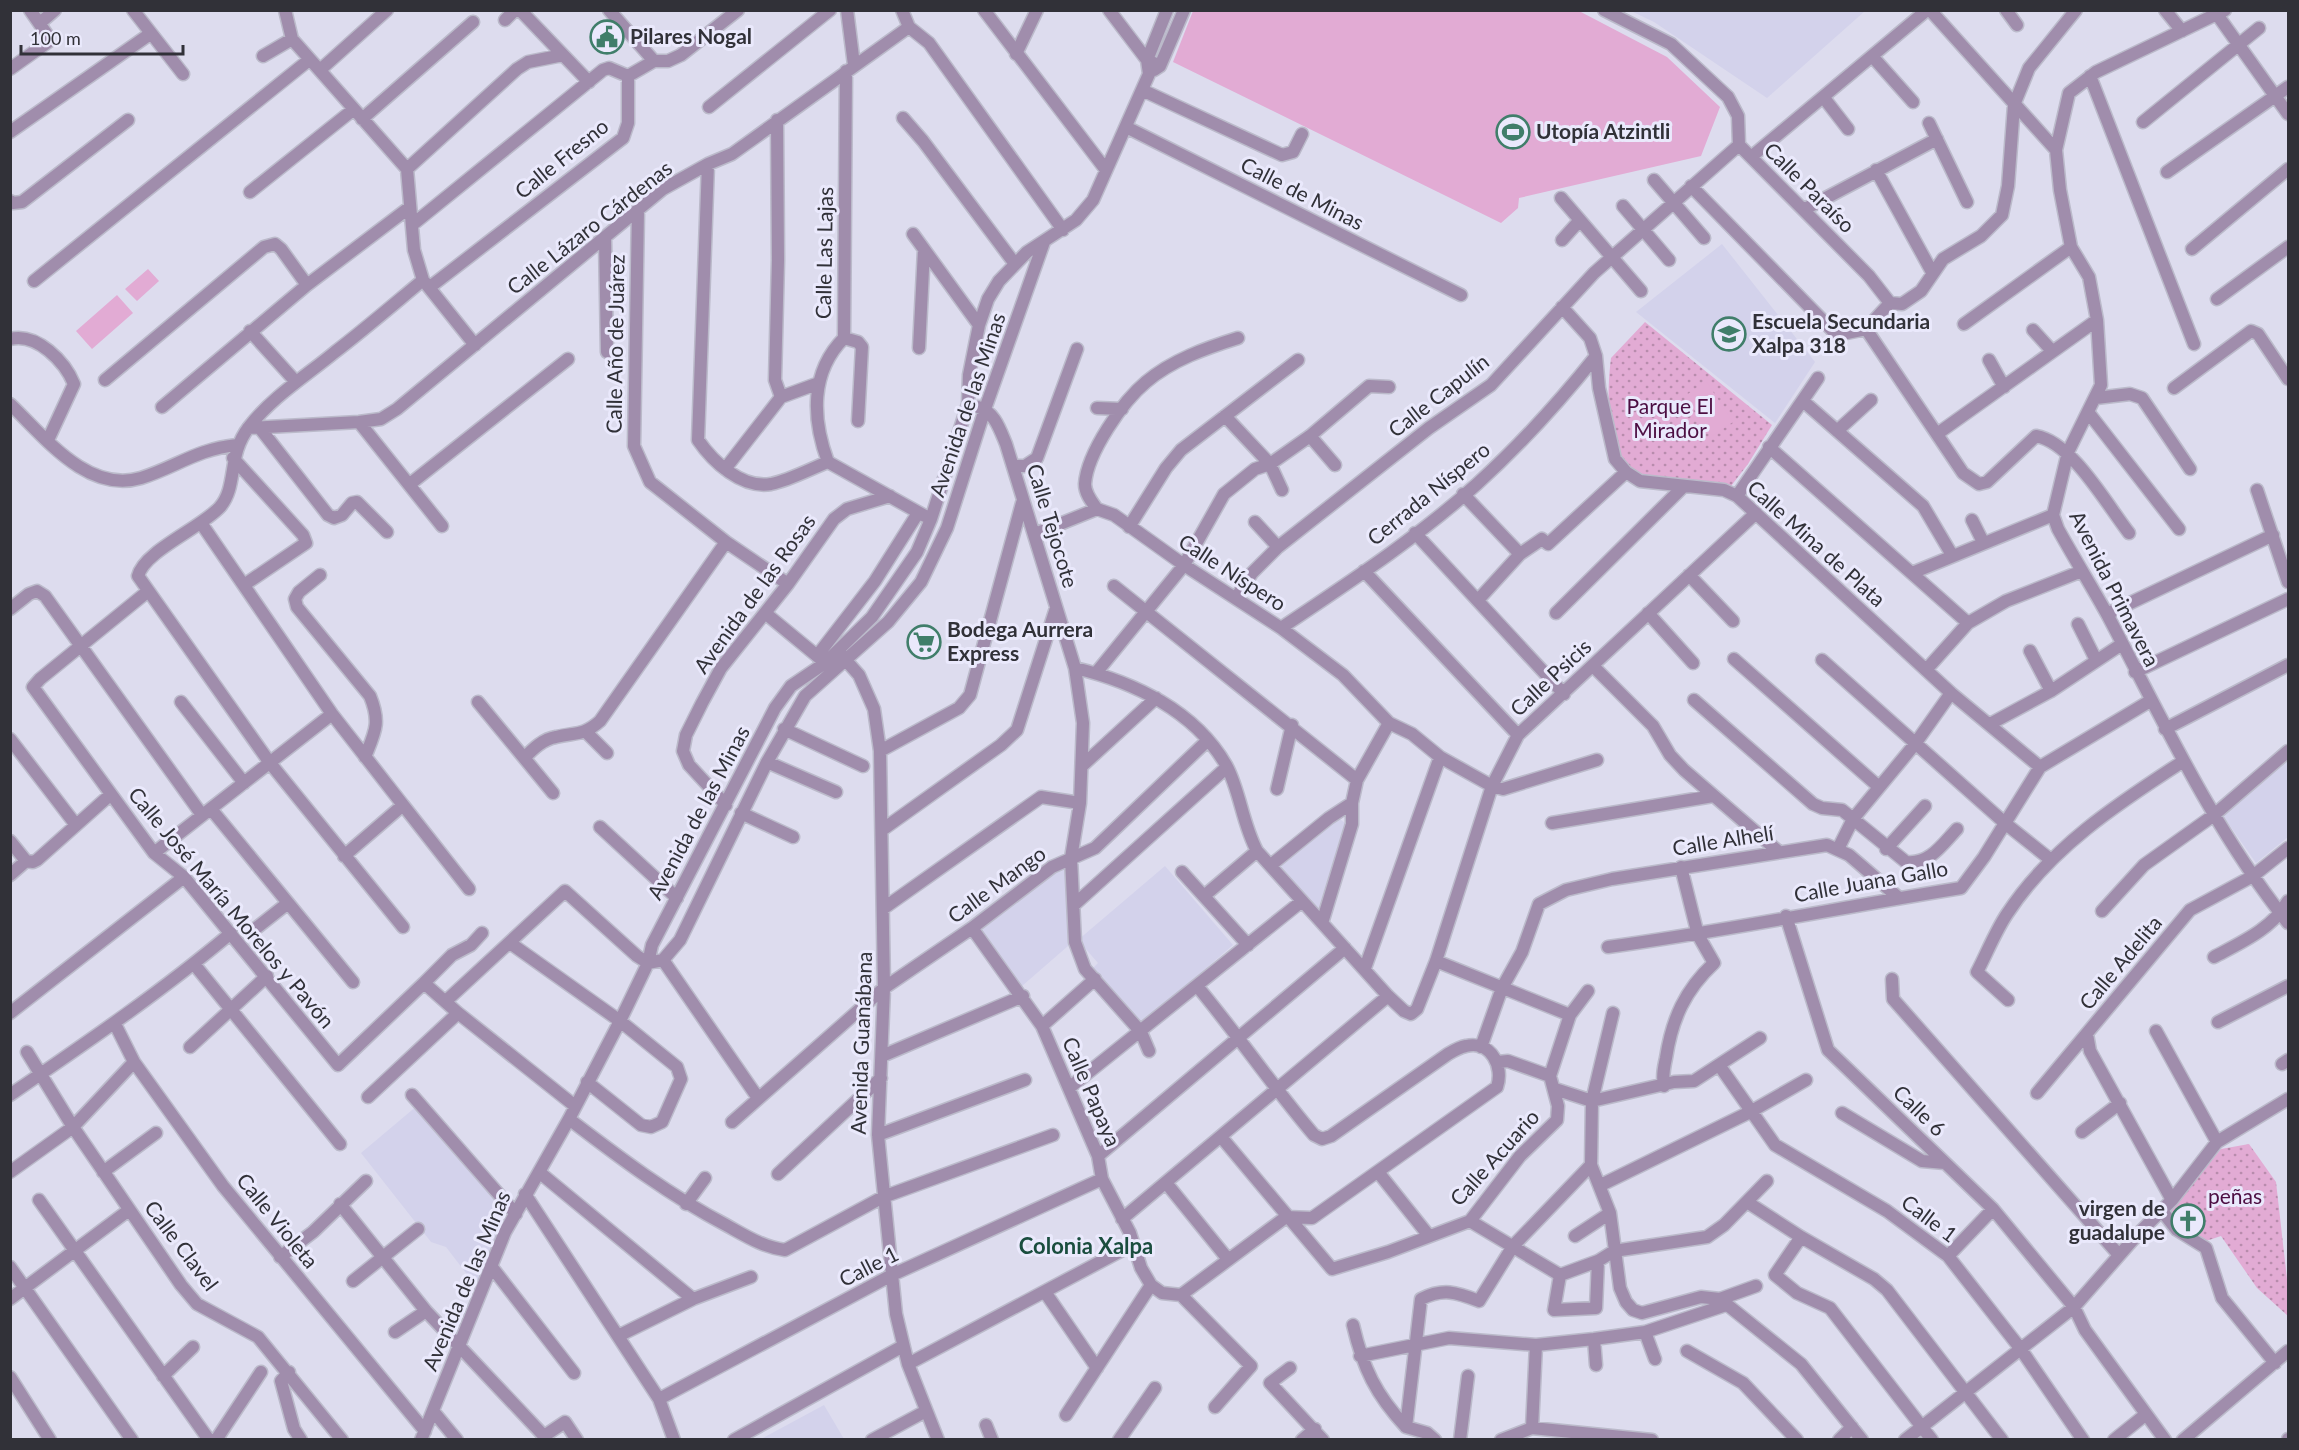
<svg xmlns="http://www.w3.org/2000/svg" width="2299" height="1450" font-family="Lato,sans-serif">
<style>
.built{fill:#d3d2eb}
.green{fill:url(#green-dots)}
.pitch{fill:#e2abd4}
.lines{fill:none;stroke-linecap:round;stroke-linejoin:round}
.minor-casing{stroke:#bbbaca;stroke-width:15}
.minor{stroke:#a08dac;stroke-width:12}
.labels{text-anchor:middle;stroke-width:6;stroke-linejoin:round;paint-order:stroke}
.poi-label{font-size:21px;font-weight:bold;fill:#313138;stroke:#eae9fc;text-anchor:start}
.street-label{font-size:21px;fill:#313138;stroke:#eae9fc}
.park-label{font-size:21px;fill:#4c0d42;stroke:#eae9fc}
.neighbourhood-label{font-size:22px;font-weight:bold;fill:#1a4d3e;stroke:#eae9fc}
</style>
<defs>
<pattern id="green-dots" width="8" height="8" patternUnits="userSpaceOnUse" patternTransform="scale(1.5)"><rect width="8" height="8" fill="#e2abd4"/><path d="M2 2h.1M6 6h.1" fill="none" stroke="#b88cad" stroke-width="1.8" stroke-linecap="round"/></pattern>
</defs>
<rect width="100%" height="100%" fill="#dddcee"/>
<!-- built -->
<path class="built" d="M1631,11L1865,10V11L1767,98L1654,22Z
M1722,244L1815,362L1775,423L1636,312Z
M2288,759V837L2256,863L2223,816Z
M1337,817L1345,823L1318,910L1279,864Z
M1065,864L1068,946L1022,986L980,931Z
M1165,866L1233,945L1141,1025L1092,969L1098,963L1078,940Z
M418,1105L508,1211L476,1286L446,1247L431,1242L361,1153Z
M824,1405L844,1439H761Z"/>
<!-- green -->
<path class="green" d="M1645,322L1772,425L1748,464L1731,486C1703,479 1672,485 1644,478C1603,468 1607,389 1611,358Z
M2249,1144L2276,1182L2288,1288V1316L2257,1288L2221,1236L2203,1242L2167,1215L2221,1149Z"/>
<!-- pitch -->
<path class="pitch" d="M1193,11H1579L1667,57L1720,107L1701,156L1519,198L1518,208L1501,223L1173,62Z
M148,269L159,281L137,301L125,289Z
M117,295L133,313L92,349L76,331Z
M1706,381L1733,422L1712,436L1685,396Z"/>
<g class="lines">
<!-- minor casing -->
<g class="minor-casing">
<path id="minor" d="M133,10L183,74
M285,10L292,39L407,169L414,250L423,280L475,345
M520,10L589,82
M609,10L654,61
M847,10L854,65
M902,10L909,27L929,43L1063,230
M984,10L1106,170
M1109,10L1147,60L1160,66
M1604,10L1671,44L1728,97L1738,116L1739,145L1869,276L1890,303
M1930,10L2056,150
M2006,10L2017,25
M2165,10L2182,31
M2225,10L2096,72L2069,93L2056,150L2060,190L2071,247L2089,277L2097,320L2101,385L2068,452L2053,515L2058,529C2074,558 2092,587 2108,616C2164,722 2213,829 2288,923
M2216,13L2288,114
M505,20L515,10
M40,23L55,10
M1016,54L1037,10
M263,56L292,39
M1872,56L1913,102
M10,69L48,42V36L30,10
M320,70L387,10
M1154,70L1160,66L1184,10
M2090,76L2194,344
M1142,90L1282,155L1293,152L1302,134
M1824,98L1848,129
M709,107L830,10
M903,118L923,141L1015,264
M362,119L473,22
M777,120L778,260L775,380L781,397
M2143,122L2259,28
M1929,123L1967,202
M1126,127L1461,295
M10,132L150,34
M1751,157L1927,10
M708,164L698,440C713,462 742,489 771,484C790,480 810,469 828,462
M407,169L517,69L528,62L563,55
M1876,170L1932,272
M2167,172L2288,87
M1654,180L1704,238
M1691,186L1837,335L1866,329L1890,303L1902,304L1921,291L1943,259L1981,236L2002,215L2008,186L2014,105L2029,68L2076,10
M250,192L354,109
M1561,198L1641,291
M10,201L13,203L22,202L128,120
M1623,206L1669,260
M1805,209L1937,139
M638,210L634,446L650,482L726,542L788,584
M412,225L603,70L609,68L628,76
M913,234L979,325
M605,239L607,352
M1562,240L1580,220
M2192,249L2288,169
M34,281L309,60
M430,287L623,138L628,123V76L654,61H668L681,55L738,10
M2217,299L2288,247
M1562,307L1590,338L1596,356L1599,388L1615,459L1626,472L1640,481L1724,490L1737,496L1951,693L2040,767
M1964,324L2071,247
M1866,329L1963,473L1979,484L1987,482L2036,436C2072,442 2107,505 2129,533
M2033,330L2052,351
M250,331L296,382
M844,338L858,342L862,347L858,421
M10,339C37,332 65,362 74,384L48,440
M919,348L924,250
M1989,360L2004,387
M105,380L264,247L275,244L281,249L307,285
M2174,388L2251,331L2258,334L2288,379
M2096,398L2130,394L2142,398L2190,469
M1803,401L1923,506L1952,555
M10,404C44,436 87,494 141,478C176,467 197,449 237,445
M162,407L307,285L410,207
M978,407C995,412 1000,430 1006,444L1075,668L1083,723L1080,803L1071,858L1075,942L1085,969L1141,1032L1149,1051
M1097,408L1122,409
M2088,412L2179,529
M1225,416L1270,464L1282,490
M359,422L442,526
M259,427L328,515L334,518L342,515L352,503L357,502L387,532
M248,428L359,422L381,419L397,409L663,189L708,164L732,154L909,27
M1837,431L1871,400
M1937,434L2097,320
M1310,436L1335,465
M1769,447L1968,623
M233,458L303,535L306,543L244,585
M828,462C812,419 810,372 844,338L846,71
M828,462L925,516
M1013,466H1025L1037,458L1077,349
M725,469L781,397L819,383
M410,484L568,359
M2257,490L2288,582
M1463,494L1520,554
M1737,496L1818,378
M1097,509C1092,502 1085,494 1085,484C1087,453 1123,401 1146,382C1172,360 1206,348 1238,338
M1972,520L1983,542
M1255,522L1278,547
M201,523L332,714L403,805
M1129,527L1166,468L1181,450L1298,360
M1415,533L1564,694
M1035,534L1097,509L1114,515L1184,565L1281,628L1343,675L1389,723L1412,734L1440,757L1492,786L1503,789L1597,760
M1364,571L1518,735
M1912,573L2053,515
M320,575L299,592L295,599L297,607L370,696C381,723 375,732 365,757
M1689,575L1733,621
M1114,586L1357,780
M147,592L40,679L33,687L154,853L184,877L338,1065L424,983L458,1013L575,1106
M1236,598L1252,573L1278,547L1429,428L1491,385L1594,273L1739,145
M1479,599L1520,554L1542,539L1548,544L1626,472
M10,609L29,594L37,591L45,596L202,815
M765,613L822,660
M1556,613L1683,487
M1648,613L1693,663
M2107,614L2273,535
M2078,624L2096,660
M1281,628C1348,583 1417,538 1477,484C1520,445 1560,401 1596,356
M2030,651L2051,691
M817,656L875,581L918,513
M842,656L859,675L874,709L880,751L884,988L878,1135L896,1314L908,1364L938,1440
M1734,659L1879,787
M1822,660L2006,824L2051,860
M1593,666L1653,726L1670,755L1684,770L1779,852
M1075,668C1134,682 1195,711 1226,765C1240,790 1242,823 1257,851L1388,996L1404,1011L1411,1014L1417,1009L1436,961L1492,786L1518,735L1756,513
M1926,670L1968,623L2006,601L2082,571
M2135,672L2288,599
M1096,673L1184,565L1224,494L1255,469L1270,464L1310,436L1369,386L1389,387
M1694,700L1813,804L1822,808L1842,810L1906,862C1929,865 1942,845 1957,829
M181,702L244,783
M478,702L553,793
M1990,724L2051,691L2122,644
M784,729L863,766
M2165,729L2288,665
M587,733L607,753
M10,739L76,825
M880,751L959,708L970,695L1022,503
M524,758C533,749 543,739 556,737C577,732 583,736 600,721L726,542
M767,762L836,792
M1083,765L1156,698
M1277,789L1292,725
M726,805L689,765L683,751L686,735L702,703L721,668L788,584L834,519L847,509L890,496
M211,809L353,982
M741,813L793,837
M1552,823L1713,796
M600,827L677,898
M882,830L1001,745L1017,730L1056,608
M10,841L26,861
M1838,849L1853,819L1915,744L1951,693
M1886,849L1925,806
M154,853L332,714
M344,856L403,805L469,889
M1271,865L1329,818L1352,803
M1182,872L1248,945
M10,875L26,861L33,862L37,860L110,795
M1204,896L1257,851
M1074,905L1227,767
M884,908L1041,797L1080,803
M2102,911L2144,865L2214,815L2288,751
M1786,916L1828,1050L1993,1209L2074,1307L2085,1330L2165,1440
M1322,923L1352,824V803L1357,780L1389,723
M403,927L270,763L138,576C144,551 201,528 220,507C238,486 227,455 249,427C272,397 306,376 335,352C365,329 394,304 423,280
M972,928L1042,1026L1098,1156L1102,1179L1130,1233L1141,1268L1151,1285L1162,1293L1181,1295
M255,929L288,903
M510,943L620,1021L677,1067L681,1079L662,1122L651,1127L641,1125L587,1082
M1608,947C1726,931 1843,907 1961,888L1984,857L2040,767L2150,701
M2214,957C2242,942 2272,929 2288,901
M663,960L680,940L767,762L805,696L888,622L921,582L947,528L985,409L1044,242
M1436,961L1570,1015
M194,964L340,1144
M1365,968L1440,757
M1892,979L1893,999L2119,1255
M424,983L452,955L471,945L482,933
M2008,1000L1977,972C1987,953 1995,932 2007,914C2050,848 2117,804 2182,762
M446,1001L565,891L637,956L648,963L663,960L758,1098
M10,1013L184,877
M1613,1013L1592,1101L1591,1165L1610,1213L1620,1288L1626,1302L1633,1310L1642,1313L1701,1297L1720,1299L1801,1364L1862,1440
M2218,1022L2288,986
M115,1024L134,1062L223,1186L425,1431
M1042,1026L1095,979
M2156,1031L2217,1142
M2087,1034L2090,1051L2172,1200
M190,1047L267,976
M1481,1047L1502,988L1522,952L1539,904L1566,890L1612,879L1827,845L1849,855L1899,898
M27,1052L73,1127L181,1285L197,1304L258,1337L342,1440
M882,1056L1023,996
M1498,1062L1508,1061L1550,1076
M2282,1064L2288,1060
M1719,1065L1775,1145L1887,1211L1948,1256L2020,1348L2083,1440
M1664,1086C1662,1076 1664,1067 1666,1058C1672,1019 1685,990 1714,963L1698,935L1681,867
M1069,1088L1302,901
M1555,1089L1592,1101L1674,1082L1694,1081L1760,1038
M2037,1093L2190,910L2253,876L2288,848
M10,1095C86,1043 161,992 231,933
M412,1095L516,1214
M368,1097L458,1013
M1842,1113L1922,1161L1945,1163
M569,1119C620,1158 669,1195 726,1225C746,1236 763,1247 785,1250L883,1197L1053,1135
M732,1122L884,988L972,928L1052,867L1095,848L1208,740
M2082,1132L2120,1103
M878,1135L1025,1080
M1222,1138L1332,1269L1388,1252L1470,1221L1520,1156L1557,1120L1558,1106L1550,1076L1570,1015L1588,991
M1098,1156L1345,948
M10,1172L73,1127L134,1062
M103,1172L156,1133
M539,1172L693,1299
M1378,1172L1429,1236
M778,1174L881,1078
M1167,1184L1227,1258
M1601,1185L1750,1112L1806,1080
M525,1194L659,1399L674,1440
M39,1200L209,1440
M1747,1202L1801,1237L1874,1279L1887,1290L2002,1440
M340,1204L426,1311L544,1436L565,1422L577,1440
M686,1204L705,1178
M2162,1211L2177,1230L2206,1248L2222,1298L2275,1363
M1122,1219L1388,996
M1470,1221L1560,1275L1598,1261L1614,1251L1707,1237L1724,1225L1767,1181
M1575,1236L1610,1213
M1801,1237L1775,1275L1797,1293L1830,1308L1932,1440
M1948,1256L1993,1209
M280,1257L313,1232L366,1181
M491,1266L574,1373
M10,1267L132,1440
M1560,1275L1554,1310L1596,1308L1598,1261
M353,1281L418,1229
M1045,1292L1097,1368
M1181,1295L1286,1217L1312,1218L1497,1087C1504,1067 1491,1040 1466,1046C1460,1047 1453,1051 1448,1054L1331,1136L1322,1139L1314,1135C1273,1087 1238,1035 1197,986
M1181,1295L1251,1366L1215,1407
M10,1299L129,1210
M1720,1299L1756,1286
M1353,1325C1363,1368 1376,1395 1406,1427
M395,1332L426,1311
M1645,1332L1655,1359
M618,1336L693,1299L751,1277
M1594,1339L1596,1365
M1687,1351L1743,1383L1797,1440
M1360,1356L1449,1338L1536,1345L1594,1339L1645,1332L1726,1305
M908,1364L1132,1245
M1290,1368L1270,1383L1323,1440
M289,1372L281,1381L294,1429L301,1440
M163,1376L193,1347
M10,1377L50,1440
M659,1399L892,1275L1102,1179
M433,1411L457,1440
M1066,1415L1151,1285
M986,1425L992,1440
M1532,1428L1536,1345
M216,1440L261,1372
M421,1440L505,1232L569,1119L620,1021L648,963L652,945L775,708L791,686L825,663L872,617L917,552L931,519L968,404L969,375L979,325L988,299L999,281L1027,252L1076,220L1093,200L1149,74L1147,60L1167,10
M734,1440L903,1346
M872,1440L926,1411
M1119,1440L1155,1388
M1302,1440L1315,1429
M1435,1440L1427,1433L1406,1427L1421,1299C1443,1288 1456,1292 1479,1301L1513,1246L1591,1165
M1460,1440L1468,1376
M1501,1440L1532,1428L1652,1440
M1839,1440L1852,1427
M1905,1440L2074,1307L2137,1235L2172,1200L2217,1142L2288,1099
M2114,1440L2145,1415
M2183,1440L2288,1351
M2288,1440V1439"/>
</g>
<!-- minor -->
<use href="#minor" class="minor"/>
</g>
<!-- icons -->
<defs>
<g id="civic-ring" transform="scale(1.725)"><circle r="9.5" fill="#eae9fc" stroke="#407e6a" stroke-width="1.5"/><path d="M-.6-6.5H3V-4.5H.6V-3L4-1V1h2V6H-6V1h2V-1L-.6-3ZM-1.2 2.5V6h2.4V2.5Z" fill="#407e6a"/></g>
<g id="stadium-ring" transform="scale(1.725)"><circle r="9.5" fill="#eae9fc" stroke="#407e6a" stroke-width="1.5"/><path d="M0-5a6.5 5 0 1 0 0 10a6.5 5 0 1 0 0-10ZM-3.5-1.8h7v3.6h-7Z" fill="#407e6a"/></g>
<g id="school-ring" transform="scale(1.725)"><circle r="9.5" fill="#eae9fc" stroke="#407e6a" stroke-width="1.5"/><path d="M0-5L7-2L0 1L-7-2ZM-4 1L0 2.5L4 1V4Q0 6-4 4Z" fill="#407e6a"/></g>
<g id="supermarket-ring" transform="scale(1.725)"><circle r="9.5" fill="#eae9fc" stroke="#407e6a" stroke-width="1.5"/><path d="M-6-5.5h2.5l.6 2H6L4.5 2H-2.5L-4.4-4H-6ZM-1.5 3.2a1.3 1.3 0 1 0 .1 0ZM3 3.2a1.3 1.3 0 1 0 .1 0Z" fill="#407e6a"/></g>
<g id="church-ring" transform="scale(1.725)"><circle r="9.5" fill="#eae9fc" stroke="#407e6a" stroke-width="1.5"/><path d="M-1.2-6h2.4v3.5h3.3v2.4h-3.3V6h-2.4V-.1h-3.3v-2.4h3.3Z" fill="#407e6a"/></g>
</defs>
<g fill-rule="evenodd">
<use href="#civic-ring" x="607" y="37"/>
<use href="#stadium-ring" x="1513" y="132"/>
<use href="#school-ring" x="1729" y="334"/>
<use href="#supermarket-ring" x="924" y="642"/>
<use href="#church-ring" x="2188" y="1221"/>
</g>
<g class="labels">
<!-- poi labels -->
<g class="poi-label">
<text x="630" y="44">Pilares Nogal</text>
<text x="1536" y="139">Utopía Atzintli</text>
<text x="1752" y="329">Escuela Secundaria<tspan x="1752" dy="24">Xalpa 318</tspan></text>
<text x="947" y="637">Bodega Aurrera<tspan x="947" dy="24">Express</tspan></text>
<text x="2165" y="1216" text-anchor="end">virgen de<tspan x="2165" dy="24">guadalupe</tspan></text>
</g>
<!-- street labels -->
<g class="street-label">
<text transform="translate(562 159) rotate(-39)" y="7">Calle Fresno</text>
<text transform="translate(1809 188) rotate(45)" y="7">Calle Paraíso</text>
<text transform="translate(1302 194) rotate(27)" y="7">Calle de Minas</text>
<text transform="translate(590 228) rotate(-38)" y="7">Calle Lázaro Cárdenas</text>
<text transform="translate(825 253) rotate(-89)" y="7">Calle Las Lajas</text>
<text transform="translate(616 344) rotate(-89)" y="7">Calle Año de Juárez</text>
<text transform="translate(1439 396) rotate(-38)" y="7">Calle Capulín</text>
<text transform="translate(968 405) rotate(-71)" y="7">Avenida de las Minas</text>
<text transform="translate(1429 494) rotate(-39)" y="7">Cerrada Níspero</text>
<text transform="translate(1052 526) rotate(73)" y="7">Calle Tejocote</text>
<text transform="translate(1816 544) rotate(42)" y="7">Calle Mina de Plata</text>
<text transform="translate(1232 573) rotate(33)" y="7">Calle Níspero</text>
<text transform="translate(2114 589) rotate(63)" y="7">Avenida Primavera</text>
<text transform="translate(755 594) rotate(-54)" y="7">Avenida de las Rosas</text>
<text transform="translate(1551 678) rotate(-43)" y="7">Calle Psicis</text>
<text transform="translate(699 813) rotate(-62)" y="7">Avenida de las Minas</text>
<text transform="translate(1723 841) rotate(-9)" y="7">Calle Alhelí</text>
<text transform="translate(1871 882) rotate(-10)" y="7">Calle Juana Gallo</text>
<text transform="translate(997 885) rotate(-36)" y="7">Calle Mango</text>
<text transform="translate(231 908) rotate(50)" y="7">Calle José María Morelos y Pavón</text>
<text transform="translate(2121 963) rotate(-50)" y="7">Calle Adelita</text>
<text transform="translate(862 1043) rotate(-88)" y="7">Avenida Guanábana</text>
<text transform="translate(1091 1092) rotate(67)" y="7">Calle Papaya</text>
<text transform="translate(1919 1111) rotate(44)" y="7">Calle 6</text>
<text transform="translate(1495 1158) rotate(-48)" y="7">Calle Acuario</text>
<text transform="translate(1929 1219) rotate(37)" y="7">Calle 1</text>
<text transform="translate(277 1221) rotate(51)" y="7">Calle Violeta</text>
<text transform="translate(181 1246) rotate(53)" y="7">Calle Clavel</text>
<text transform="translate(869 1267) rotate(-27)" y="7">Calle 1</text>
<text transform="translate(467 1281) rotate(-67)" y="7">Avenida de las Minas</text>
</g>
<!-- park labels -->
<g class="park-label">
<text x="1670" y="414">Parque El<tspan x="1670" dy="24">Mirador</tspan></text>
<text x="2235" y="1204">peñas</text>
</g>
<!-- neighbourhood labels -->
<g class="neighbourhood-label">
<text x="1086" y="1254">Colonia Xalpa</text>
</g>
</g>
<!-- border -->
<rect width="2299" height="1450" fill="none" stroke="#313138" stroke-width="24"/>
<!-- scale -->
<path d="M21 45v9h162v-9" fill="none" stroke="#313138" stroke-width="3"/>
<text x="30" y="45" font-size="18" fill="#313138" stroke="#eae9fc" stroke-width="4.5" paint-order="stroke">100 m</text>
</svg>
